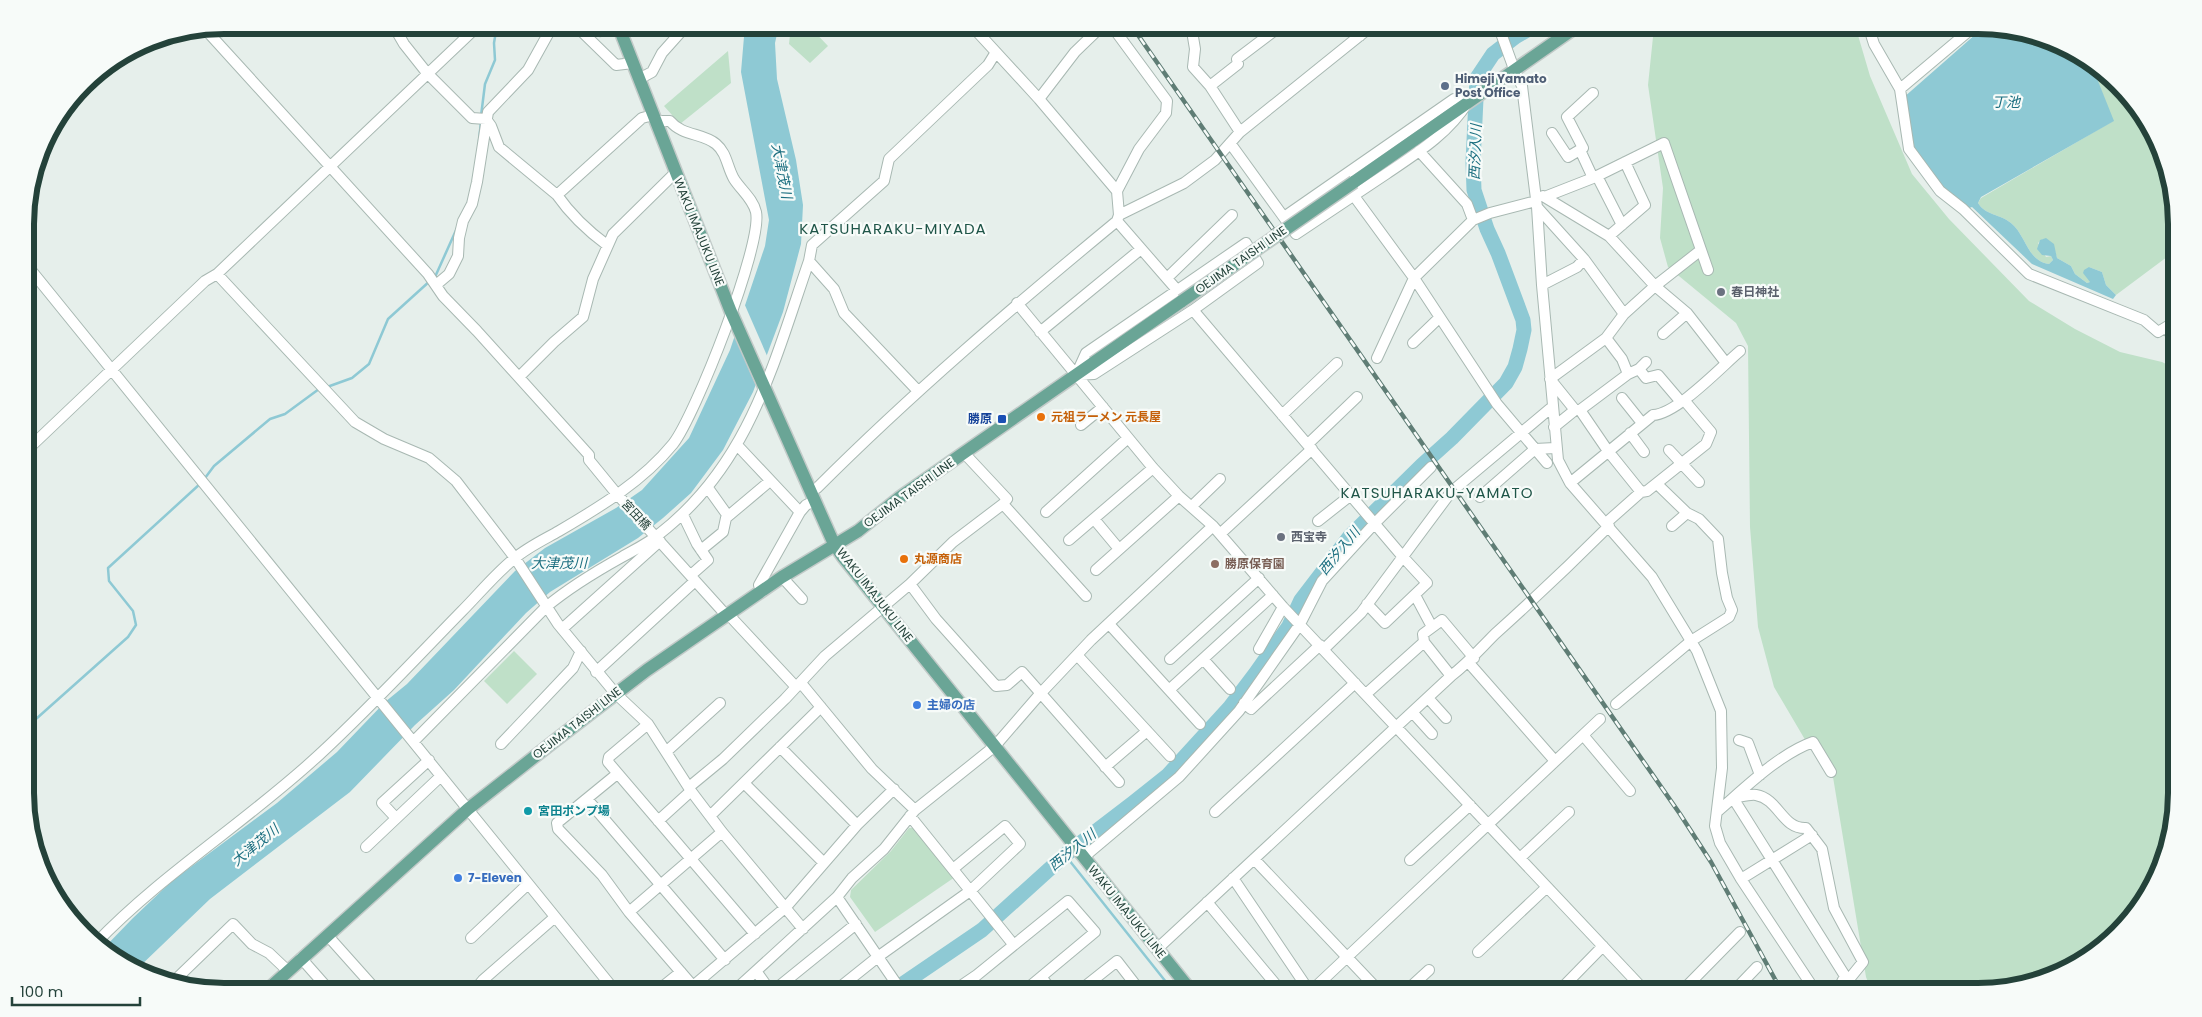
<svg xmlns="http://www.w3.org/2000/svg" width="2202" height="1017" font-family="Poppins,'Noto Sans JP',sans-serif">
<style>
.built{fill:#d4dfda}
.green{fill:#bfe0c8}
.water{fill:#8ec9d4}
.pier{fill:#e6efeb}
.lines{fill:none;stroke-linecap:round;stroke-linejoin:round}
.stream{stroke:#8ec9d4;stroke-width:2.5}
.river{stroke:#8ec9d4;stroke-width:15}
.minor-casing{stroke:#a8b8b2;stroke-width:12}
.major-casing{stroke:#c2cac8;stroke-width:15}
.minor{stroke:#fff;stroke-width:10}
.major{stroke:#6aa596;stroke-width:12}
.rail-casing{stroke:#5f7d75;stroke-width:4.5}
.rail{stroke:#f7fbf9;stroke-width:2.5;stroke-dasharray:8;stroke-linecap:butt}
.major-bridge-casing{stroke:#c2cac8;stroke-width:15;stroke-linecap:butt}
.major-bridge{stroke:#6aa596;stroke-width:12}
.service-dot{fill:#5c6f8a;stroke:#f7fbf9;stroke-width:2}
.worship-dot{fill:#6b7280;stroke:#f7fbf9;stroke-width:2}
.food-dot{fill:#e8710a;stroke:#f7fbf9;stroke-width:2}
.transit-dot{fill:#1a4fb4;stroke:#f7fbf9;stroke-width:2}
.education-dot{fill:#8d6e63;stroke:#f7fbf9;stroke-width:2}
.shop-dot{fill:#3f7fe0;stroke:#f7fbf9;stroke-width:2}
.culture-dot{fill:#0f9aa8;stroke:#f7fbf9;stroke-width:2}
.labels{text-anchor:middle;stroke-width:4.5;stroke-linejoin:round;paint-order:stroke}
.service-label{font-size:12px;font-weight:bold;fill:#4e5e75;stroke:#f7fbf9;text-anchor:start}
.street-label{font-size:12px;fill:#24423a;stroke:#f7fbf9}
.worship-label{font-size:12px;font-weight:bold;fill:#5b616d;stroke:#f7fbf9;text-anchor:start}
.food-label{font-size:12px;font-weight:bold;fill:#c56008;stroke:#f7fbf9;text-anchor:start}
.transit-label{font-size:12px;font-weight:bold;fill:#164399;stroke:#f7fbf9;text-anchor:end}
.education-label{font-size:12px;font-weight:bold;fill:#785e54;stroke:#f7fbf9;text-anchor:start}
.shop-label{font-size:12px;font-weight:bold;fill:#366cbe;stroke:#f7fbf9;text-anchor:start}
.culture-label{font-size:12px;font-weight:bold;fill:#0d838f;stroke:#f7fbf9;text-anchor:start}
.water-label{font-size:14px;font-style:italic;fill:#1c6f80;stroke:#f7fbf9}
.quarter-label{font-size:15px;letter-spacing:1px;fill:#1f5548;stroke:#f7fbf9}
.rim{fill:none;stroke:#24423a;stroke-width:6}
</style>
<rect width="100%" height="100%" fill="#e6efeb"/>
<!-- built -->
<path class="built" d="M587,25H605L608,32L600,38Z
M1506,25H1532L1511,38Z"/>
<!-- green -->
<path class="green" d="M791,25H808L828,46L810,63L789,44Z
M1659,25H1855L1870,76L1912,174L1949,219L2029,301L2075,329L2120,352L2162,362L2176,369L2177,794L2162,870L2128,924L2089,958L2042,981L1991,992H1872L1866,977L1833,777L1807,743L1774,687L1758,627L1750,527L1748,346L1736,323L1668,267L1660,238L1663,188L1648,85L1653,37Z
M728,51L731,83L680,124L664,106Z
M2090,61C2135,87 2167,147 2175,197C2178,215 2175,234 2175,251L2116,295L2106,285L2102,272L2089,267L2090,282L2087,283L2075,274L2071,266L2057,258L2054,248L2043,239L2038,243L2046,257L2051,256L2053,260L2049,264C2027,261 2026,235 2011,223C2000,214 1985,215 1978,203L1981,198L2113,121Z
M514,651L537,674L507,704L484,681Z
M909,828H915L955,877L875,932L850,897L851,890L891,851Z"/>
<!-- water -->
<path class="water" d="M745,25H779L775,43L777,79L796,160L803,205L801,244L783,312L753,392L723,450L691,493L663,518L638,538L550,592L526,613L454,690L415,725L350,792L210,899L136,970L102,950L133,918L172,881L277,803L337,752L385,702L407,684L515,571L545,548L616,508L642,490L689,438L730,350L765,246L769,220L741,72Z
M1985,26L2055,40L2090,61L2114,121L1981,197L1978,203C1985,215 2000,214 2011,223C2026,235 2027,261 2049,264L2053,260L2051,256L2042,255L2037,249L2040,240L2046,238L2054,244L2057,258L2071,266L2075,274L2087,283L2090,282L2083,273L2084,270L2089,267L2102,272L2106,285L2116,295L2113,299L2032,264L1972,207L1967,209L1942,188L1911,147L1903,98Z"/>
<!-- pier -->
<path class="pier" d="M744,303L768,358L757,388L733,333Z"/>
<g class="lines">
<!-- stream -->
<path class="stream" d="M481,116L485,84L495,60L494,43L497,25
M479,141L481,121
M435,277L457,228
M327,387L352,378L369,364L388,319L431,280
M205,478L214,466L270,419L285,414L319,389
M27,727L128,637L136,625L133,611L109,581L108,568L201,483
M1065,855L1174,992"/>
<!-- river -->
<path class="river" d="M891,992L982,930L1065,855L1133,803L1168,775L1230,707L1255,674L1289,626L1301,600L1350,536L1422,465L1452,438L1506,383L1515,367L1520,349L1524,330L1523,320L1498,253L1487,229L1474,190L1473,162L1477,78L1493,54L1515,37L1536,25"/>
<!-- minor casing -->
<g class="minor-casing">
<path id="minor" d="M393,25L404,44L427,73L472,118L486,119L491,126L499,147L557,195L642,118L653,115
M575,25L616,65L633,63
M971,25L1039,99L1117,191L1119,215L1117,221L1177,290
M1111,25L1167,101L1166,113L1139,149L1117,191
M1191,25L1195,49L1193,67L1210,86L1240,132
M1352,25L1360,36
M1498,25L1514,69L1522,86L1537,207L1542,285L1558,460L1570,483L1652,577L1697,651L1721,711L1722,768L1715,826L1720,843L1741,879L1816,992
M1868,25L1874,44L1900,89L1909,149L1940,191L1963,209L2029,274L2144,320L2158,332L2176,321
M205,29L428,274L443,296L477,331L589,455V460L616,493L726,615
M639,79L652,72L662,53L687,25
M1210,86L1238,64L1237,59L1282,25
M1900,89L1976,25
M1039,99L1075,52L1103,25
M1552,133L1568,157L1583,148L1567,117L1593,93
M1230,143L1296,234C1326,214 1356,194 1386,174C1417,153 1448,134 1468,102L1454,99L1284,217
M1580,150L1593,178
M1419,151L1467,204L1473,220
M1597,176L1622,225
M557,195C571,215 588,231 607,245
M1354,196L1414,278L1497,404L1547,463
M1543,196L1609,236L1655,286L1687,313L1726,363
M1547,196L1593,178L1664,143L1708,270
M1537,207L1584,259L1624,314
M1119,215L1184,183L1215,160L1240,132L1373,25
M1609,236L1645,205L1625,162
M1246,243L1258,263L1193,310L1094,374L1076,375L1086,353Z
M809,261L834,289L844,313L918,391
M26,264L616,992
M217,274L355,422L384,439L429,458L456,481L515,558L558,624L615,693L648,724L691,791L722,832L803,929
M1167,278L1232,215
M436,285L449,274L458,256L459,238L463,221L472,204L477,182L488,112L528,70L553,25
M1542,285L1577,267L1584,259
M1017,303L1153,468L1179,496L1213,526L1283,607L1646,992
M1193,310L1403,557L1427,583L1385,623L1367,604
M2166,328L2176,341
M1040,332L1141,249
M1663,334L1687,313
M1606,338L1622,359L1628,374
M1413,343L1439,318
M1377,358L1414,278L1473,220L1490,213L1536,201
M1639,369L1646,378L1658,375L1681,402
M519,377L554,342L583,317L593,279L613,234L675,173
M1622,398L1642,423
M1684,400L1711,432L1706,444L1647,491L1641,492L1608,451L1580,410H1575L1550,379L1606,338L1624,314L1655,286L1701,250
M1580,410L1628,374L1639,369L1646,362
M1282,415L1337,363
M1081,425L1103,407
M1554,427L1575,410
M1630,433L1644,452
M1308,444L1357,397
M737,445L800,512
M1669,450L1699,482
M26,451L205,281L217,274L479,25
M1570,483L1653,415C1677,414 1721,367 1740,351
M708,488L728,516
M810,491L817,488C912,393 1014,306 1117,221
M1480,497L1535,449L1555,448
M1003,504L1086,596
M1192,506L1220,479
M1046,512L1128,438
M683,515L697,544L708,560L691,575
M1094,519L1119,549
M1318,521L1351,495
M1606,523L1641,492
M1672,526L1687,513
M1220,534L1312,449
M1069,540L1153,468
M701,550L723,532L726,518L770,481
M1096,570L1179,496
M782,577L802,599
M910,584L936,619L996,686L1007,685L1022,672L1119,782
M762,592L759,585L800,512L806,505L814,501
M1415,595L1432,627
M728,614L796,687
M1109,624L1200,724
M562,629L660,541
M1259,649L1283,607
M1324,649L1361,613L1451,492L1552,407
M1077,655L1170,756
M1170,659L1259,578
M1203,659L1230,689
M1469,663L1555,761
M596,672L695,581
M1451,676L1424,642L1423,634L1442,620L1474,658
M801,683L872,769L915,810
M1169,690L1273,595
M1366,694L1424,642
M1428,698L1446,718
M1244,703L1251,709L1320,645
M1616,704L1691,641L1729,617L1732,610L1727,598L1722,573L1718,539L1699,519L1687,513L1657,484
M1413,713L1432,734
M648,724L609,757L608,762L755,934
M1583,735L1630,791
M1739,740L1748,743L1760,775
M414,741L546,607C570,587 595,572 622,557C634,550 647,544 658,535C749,465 773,365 809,261L812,245L884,181L889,159L988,65L996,52
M501,744L573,668L581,651
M780,747L857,825
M667,751L720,703
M1105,767L1147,731
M617,774L557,823L558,829L602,875L629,912L698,992
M744,783L824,863
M689,787L723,759L785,699L825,656L910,584L953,542L1003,504L1007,499L964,453
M587,799L725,960
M1215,812L1355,683
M1717,812C1745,788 1779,754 1813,742L1831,772
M710,816L821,707
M910,816L1013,944
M396,818L382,803L429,760
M658,821L691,791
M366,847L441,776
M1084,857L1179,777L1239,711L1300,624L1322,581L1375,523L1431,467
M1520,858L1569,812
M1254,859L1380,992
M1410,860L1470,805
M1233,878L1310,992
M1741,879L1812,835
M837,897L902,992
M1207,902L1282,992
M629,912L722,832
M328,936L378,992
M471,938L528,884
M95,944C163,873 248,821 320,754C369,709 415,659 462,611C479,594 496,573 515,558C528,547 545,539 559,531C600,507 643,481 673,444C695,416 763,244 756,212C753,199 741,190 734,179C727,167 727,153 716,144C703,133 682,136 670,121H655
M1157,949L1451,676C1468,663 1480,649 1495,634C1534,599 1572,563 1609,526
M1478,952L1547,887
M301,958L331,992
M756,971L771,992
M1042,978L1053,992
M277,981L286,992
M173,982L233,924L252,944L269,953L288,971
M693,986L786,907L857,825L894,789
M473,992L483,980L555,917
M656,992L681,972
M733,992L837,897L852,878L884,849L915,810L995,746L1040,694L1091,640L1213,526
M772,992L856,924
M834,992L879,956L970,891L1020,844L1005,826L953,869
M952,992L977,975L1068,901L1095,932L1023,992
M1078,992L1117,961L1141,992
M1310,992L1600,719
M1405,992L1429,970
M1558,992L1603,946
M1681,992L1740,932
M1733,992L1757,967
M1837,992L1845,976L1733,798C1740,797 1750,794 1756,795C1779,799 1782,829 1806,828L1822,849L1834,908L1863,962L1846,983L1845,992"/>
</g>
<!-- major casing -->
<g class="major-casing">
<path id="major" d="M618,25L731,312L834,544L843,557L1192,992
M1354,182L1579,25
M265,992L468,809L557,739L647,670L782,577L858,531L899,498L1182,301"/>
</g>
<!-- minor -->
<use href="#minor" class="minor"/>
<!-- major -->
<use href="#major" class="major"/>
<!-- rail casing -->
<g class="rail-casing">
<path id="rail" d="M1131,25L1680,814L1711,862L1782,992"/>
</g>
<!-- rail -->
<use href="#rail" class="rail"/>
<!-- major-bridge casing -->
<g class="major-bridge-casing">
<path id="major-bridge" d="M1182,301L1354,182"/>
</g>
<!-- major-bridge -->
<use href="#major-bridge" class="major-bridge"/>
</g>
<!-- markers -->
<circle class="service-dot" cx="1445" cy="86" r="5"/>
<g class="worship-dot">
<circle cx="1721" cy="292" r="5"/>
<circle cx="1281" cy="537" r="5"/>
</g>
<g class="food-dot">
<circle cx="1041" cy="417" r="5"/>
<circle cx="904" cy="559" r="5"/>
</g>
<rect class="transit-dot" x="997" y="414" width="10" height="10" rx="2.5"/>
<circle class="education-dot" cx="1215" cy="564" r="5"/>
<g class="shop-dot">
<circle cx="917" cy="705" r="5"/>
<circle cx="458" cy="878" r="5"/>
</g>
<circle class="culture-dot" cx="528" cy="811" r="5"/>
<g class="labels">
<!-- service labels -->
<g class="service-label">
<text x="1455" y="83">Himeji Yamato<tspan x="1455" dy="14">Post Office</tspan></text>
</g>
<!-- street labels -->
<g class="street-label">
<text transform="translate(699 232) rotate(68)" y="4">WAKU IMAJUKU LINE</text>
<text transform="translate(1241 260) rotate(-35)" y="4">OEJIMA TAISHI LINE</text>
<text transform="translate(909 493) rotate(-36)" y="4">OEJIMA TAISHI LINE</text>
<text transform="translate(636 515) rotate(47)" y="4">宮田橋</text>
<text transform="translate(875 595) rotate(52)" y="4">WAKU IMAJUKU LINE</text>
<text transform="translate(577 723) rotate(-38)" y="4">OEJIMA TAISHI LINE</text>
<text transform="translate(1127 912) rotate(51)" y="4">WAKU IMAJUKU LINE</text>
</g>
<!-- worship labels -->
<g class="worship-label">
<text x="1731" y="296">春日神社</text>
<text x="1291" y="541">西宝寺</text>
</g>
<!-- food labels -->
<g class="food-label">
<text x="1051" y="421">元祖ラーメン 元長屋</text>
<text x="914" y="563">丸源商店</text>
</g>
<!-- transit labels -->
<g class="transit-label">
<text x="992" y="423">勝原</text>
</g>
<!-- education labels -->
<g class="education-label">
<text x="1225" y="568">勝原保育園</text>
</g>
<!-- shop labels -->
<g class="shop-label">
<text x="927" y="709">主婦の店</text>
<text x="468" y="882">7-Eleven</text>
</g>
<!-- culture labels -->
<g class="culture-label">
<text x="538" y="815">宮田ポンプ場</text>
</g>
<!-- water labels -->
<g class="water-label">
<text x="2006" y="107">丁池</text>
<text transform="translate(1475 152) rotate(-88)" y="5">西汐入川</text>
<text transform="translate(782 171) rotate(79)" y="5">大津茂川</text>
<text transform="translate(1339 551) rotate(-51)" y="5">西汐入川</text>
<text x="559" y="568">大津茂川</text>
<text transform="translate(255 845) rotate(-39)" y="5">大津茂川</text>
<text transform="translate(1072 850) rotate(-39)" y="5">西汐入川</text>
</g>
<!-- quarter labels -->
<g class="quarter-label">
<text x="893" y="234">KATSUHARAKU-MIYADA</text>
<text x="1437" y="498">KATSUHARAKU-YAMATO</text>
</g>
</g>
<!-- crop -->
<path d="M0 0H2202V1017H0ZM224 34H1978A190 190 0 0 1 2168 224V793A190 190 0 0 1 1978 983H224A190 190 0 0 1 34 793V224A190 190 0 0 1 224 34Z" fill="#f7fbf9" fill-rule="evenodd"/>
<path class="rim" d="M224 34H1978A190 190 0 0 1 2168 224V793A190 190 0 0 1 1978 983H224A190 190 0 0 1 34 793V224A190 190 0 0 1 224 34Z"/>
<!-- scale -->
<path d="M12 997v8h128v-8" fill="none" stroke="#24423a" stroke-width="2.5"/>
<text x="20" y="997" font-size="15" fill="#24423a" stroke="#f7fbf9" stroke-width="4" paint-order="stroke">100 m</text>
</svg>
